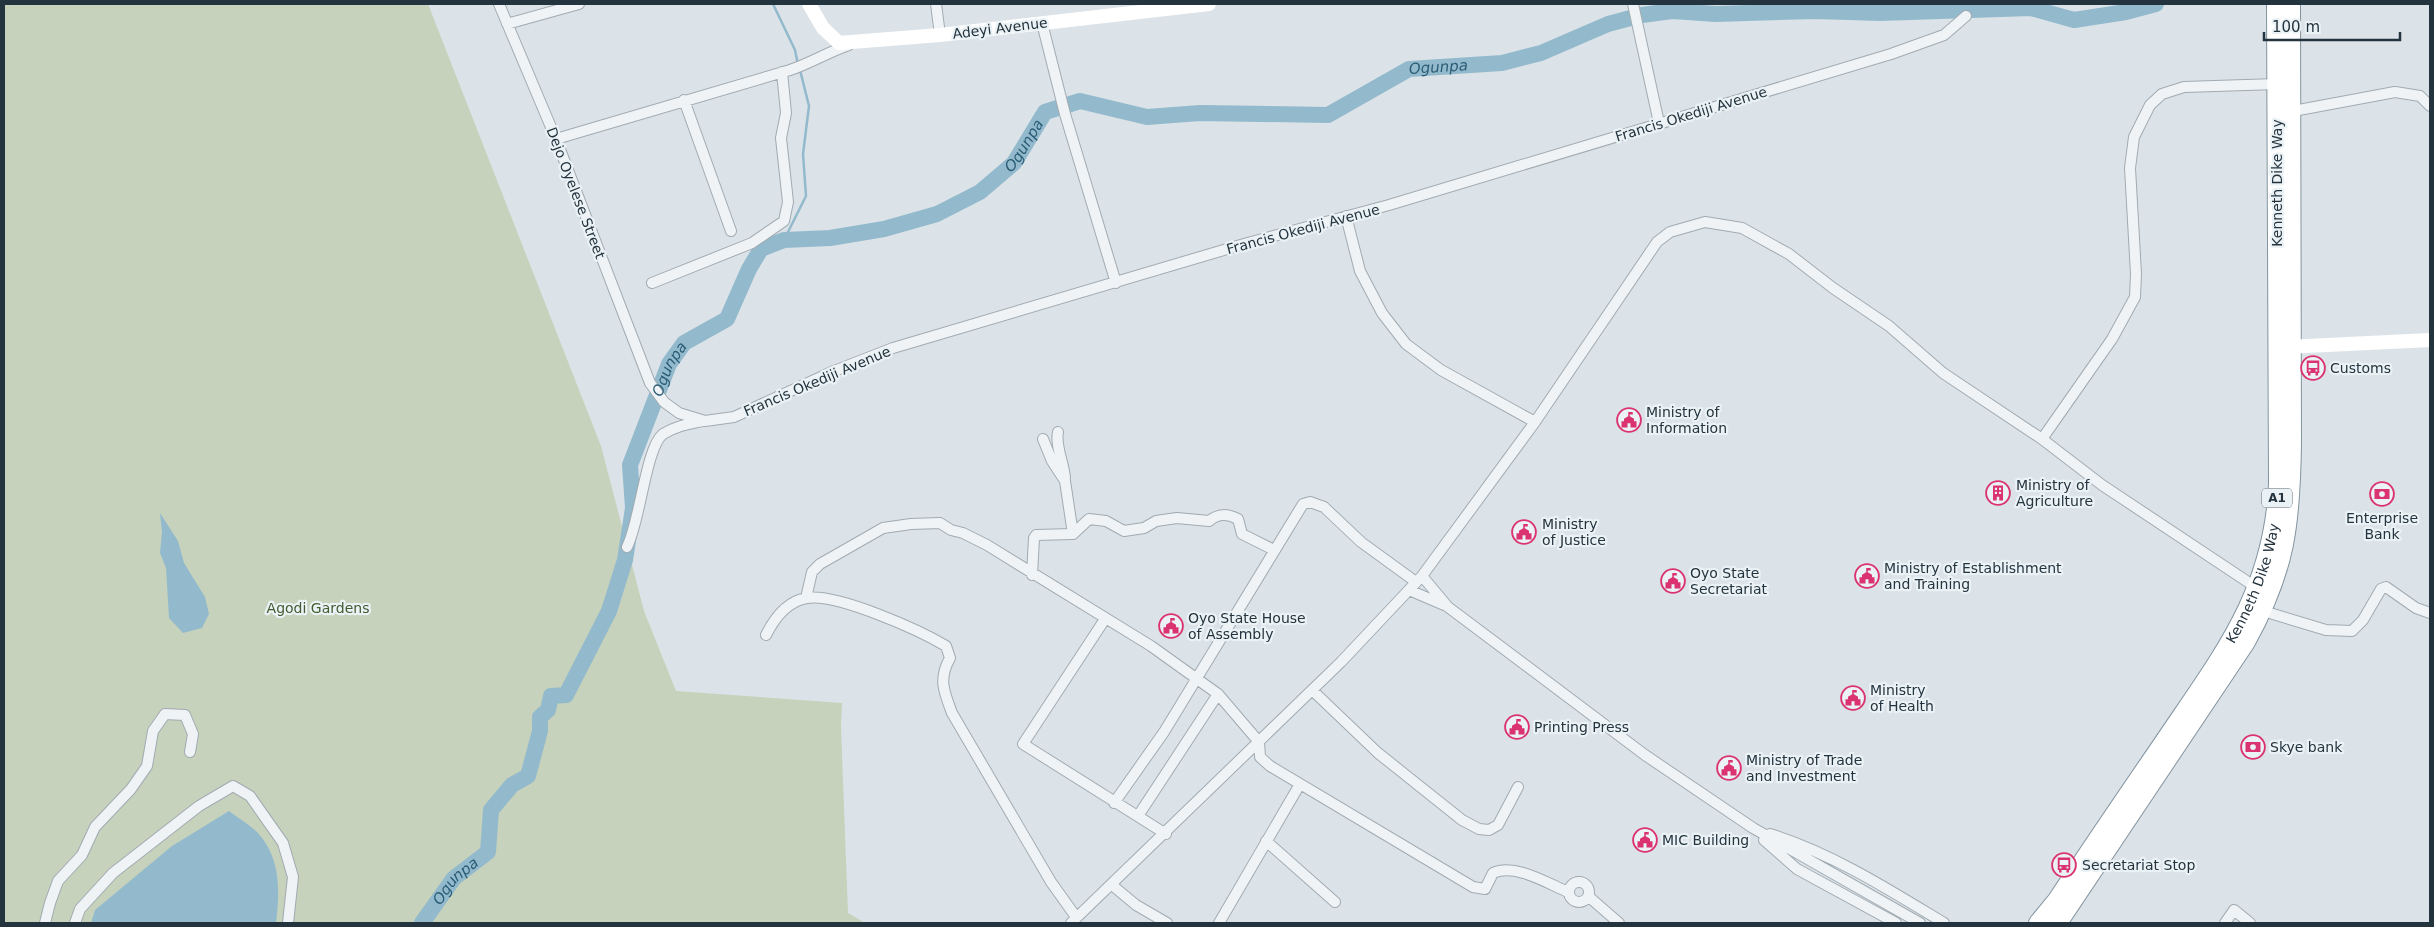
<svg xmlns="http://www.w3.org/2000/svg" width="2434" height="927" font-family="'DejaVu Sans',sans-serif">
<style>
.green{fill:#c6d2bc}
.water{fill:#93bacc}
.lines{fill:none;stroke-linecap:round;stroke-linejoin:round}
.stream{stroke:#93bacc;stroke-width:2.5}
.river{stroke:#93bacc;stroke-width:16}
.street-casing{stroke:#a1abb2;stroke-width:12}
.highway-casing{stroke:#8294a0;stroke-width:20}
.street{stroke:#eff3f6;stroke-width:10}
.secondary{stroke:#fff;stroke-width:14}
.highway{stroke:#fff;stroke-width:18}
.labels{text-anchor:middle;stroke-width:4.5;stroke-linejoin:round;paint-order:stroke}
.shield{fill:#ebf2f5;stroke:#606d76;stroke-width:1}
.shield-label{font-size:12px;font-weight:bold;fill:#24343f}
.street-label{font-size:14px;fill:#24343f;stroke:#ebf2f5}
.poi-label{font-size:14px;fill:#24343f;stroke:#ebf2f5;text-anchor:start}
.park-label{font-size:14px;fill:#425c30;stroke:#ebf2f5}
.water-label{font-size:15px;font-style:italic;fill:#2b5d77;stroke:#ebf2f5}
</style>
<rect width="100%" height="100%" fill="#dce3e8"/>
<!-- green -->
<path class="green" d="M4,4H428L601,446L644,611L676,691L842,703L841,726L848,913L865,923H4Z"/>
<!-- water -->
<path class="water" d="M160,513L178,541L184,563L205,597L209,614L202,628L183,633L169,618L166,568L160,553L162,532Z
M229,811C238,818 249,824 257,832C281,858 280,890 276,923H91L95,910L172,846Z"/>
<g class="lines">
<!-- stream -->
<path class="stream" d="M773,4L795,50L798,65
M784,240L806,196L803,154L809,106L800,70"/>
<!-- river -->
<path class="river" id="s1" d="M422,923L454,878L488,852L491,810L512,785L528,776L540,731V717L548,710L551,696L566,695L609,611L625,560L633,508L630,465L669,364L684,343L727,319L749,269L761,249L784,240L830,238L884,229L937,214L980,192L1014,163L1045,112L1080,101L1147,117L1200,113L1328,115L1409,69L1502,63L1541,53L1608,24L1642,15L1672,11L1716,14L1815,11L1880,13L2031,8L2074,20L2126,12L2156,4"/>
<!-- street casing -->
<g class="street-casing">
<path id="street" d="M499,4L556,139L650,383L664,402L679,413L705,421L734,417L834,371L893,348L1244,244L1389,205L1891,54L1944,35L1966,16
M936,4L940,35
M1633,4L1659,123
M1042,23L1065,114L1116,283
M507,24L579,4
M684,100L731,231
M2288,112L2395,92L2420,96L2430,106
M556,139L790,70C811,63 828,52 849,45
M1346,216L1360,271L1382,313L1406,344L1441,370L1535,422
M652,283L752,243L784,221L788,202L781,138L786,113L782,72
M1058,432C1055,446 1064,463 1065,478
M1043,439L1052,461L1065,481L1073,534
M2042,439L2112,339L2135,297L2136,274L2130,168L2134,137L2150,105L2162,94L2184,87L2277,84
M627,547C640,522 646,447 663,434C675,426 689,424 703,421
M1032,575L1034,538L1036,535L1073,534L1089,519L1106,521L1124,531L1144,528L1156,521L1177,518L1209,521C1219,513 1227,514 1238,519L1242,534L1274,550
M1422,576L1448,607L1645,755L1753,828L1920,923
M1409,590L1444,605
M806,598L812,572L820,564L883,528L911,524L940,523L951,530L963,533L987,545L1151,646L1218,694L1259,742L1260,757L1270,766L1473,887L1485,889L1493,873C1515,863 1547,883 1568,892
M2263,611L2326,630L2352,631L2363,620L2381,589L2386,587L2416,608L2430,613
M1105,619L1023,744L1166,834
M766,635C774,619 787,601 807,598C837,593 919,630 946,646L950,658C938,679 944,692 952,713L1051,882L1076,917
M1312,690L1378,753L1462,820L1479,829L1489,830L1498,825L1518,787
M1114,803L1164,732L1303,504L1310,502L1324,507L1361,542L1416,582
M1138,816L1218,694
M1770,834C1833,854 1888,889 1944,923
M1764,840L1797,869L1896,923
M1266,841L1335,902
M1569 892a10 10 0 1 1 20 0a10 10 0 1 1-20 0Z
M1112,885L1136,905L1167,923
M1588,896L1619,923
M45,923L50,903L58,881L82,855L95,827L131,789L147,766L153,731L165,714L185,715L193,734L190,752
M75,923L80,909L113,873L199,806L233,786L250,796L283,843L293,877L288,923
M1071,923L1341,662L1422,576L1535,422L1657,242L1670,232L1705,222L1742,228L1789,254L1833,288L1889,326L1943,373L2042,439L2102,485L2257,588
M1219,923L1300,784
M2225,923L2234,910L2250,923"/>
</g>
<!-- highway casing -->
<g class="highway-casing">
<g id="highway">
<path id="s2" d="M2038,923L2057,900C2091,848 2126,797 2161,746C2220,658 2273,595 2278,484L2276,4"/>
<path d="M2058,923L2246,642C2286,570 2291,524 2292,443L2291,4"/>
</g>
</g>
<!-- street -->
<use href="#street" class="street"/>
<!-- secondary -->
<path class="secondary" d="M809,4L823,28L839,43L940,35L1209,4
M2284,347L2430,340"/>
<!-- highway -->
<use href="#highway" class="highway"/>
</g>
<!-- icons -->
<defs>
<g id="bus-ring" transform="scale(1.25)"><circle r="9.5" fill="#ebf2f5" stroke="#da336f" stroke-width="1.5"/><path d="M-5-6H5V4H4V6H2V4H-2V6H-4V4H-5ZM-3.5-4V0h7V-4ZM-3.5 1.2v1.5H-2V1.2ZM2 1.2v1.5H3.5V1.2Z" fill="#da336f"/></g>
<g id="civic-ring" transform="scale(1.25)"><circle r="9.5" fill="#ebf2f5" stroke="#da336f" stroke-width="1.5"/><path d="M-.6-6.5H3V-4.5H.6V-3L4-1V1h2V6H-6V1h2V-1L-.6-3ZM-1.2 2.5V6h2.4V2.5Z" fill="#da336f"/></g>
<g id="building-ring" transform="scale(1.25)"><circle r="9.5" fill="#ebf2f5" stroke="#da336f" stroke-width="1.5"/><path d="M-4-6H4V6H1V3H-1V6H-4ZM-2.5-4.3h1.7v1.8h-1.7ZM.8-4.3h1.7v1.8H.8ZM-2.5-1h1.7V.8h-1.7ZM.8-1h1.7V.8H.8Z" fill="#da336f"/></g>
<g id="bank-ring" transform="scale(1.25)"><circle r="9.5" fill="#ebf2f5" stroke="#da336f" stroke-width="1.5"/><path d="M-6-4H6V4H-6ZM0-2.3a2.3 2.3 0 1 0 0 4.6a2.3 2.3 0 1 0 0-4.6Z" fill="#da336f"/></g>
</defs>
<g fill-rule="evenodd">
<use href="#bus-ring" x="2313" y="368"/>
<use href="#civic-ring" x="1629" y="420"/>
<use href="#building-ring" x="1998" y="493"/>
<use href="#bank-ring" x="2382" y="494"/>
<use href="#civic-ring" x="1524" y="532"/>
<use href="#civic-ring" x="1867" y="576"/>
<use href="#civic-ring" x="1673" y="581"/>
<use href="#civic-ring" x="1171" y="626"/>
<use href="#civic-ring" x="1853" y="698"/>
<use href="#civic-ring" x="1517" y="727"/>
<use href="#bank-ring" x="2253" y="747"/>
<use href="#civic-ring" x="1729" y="768"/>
<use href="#civic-ring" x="1645" y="840"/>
<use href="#bus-ring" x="2064" y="865"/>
</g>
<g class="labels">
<!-- shield labels -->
<rect class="shield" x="2262" y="488.5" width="30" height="19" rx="4"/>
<g class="shield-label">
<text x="2277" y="502">A1</text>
</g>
<!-- street labels -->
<g class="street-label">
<text transform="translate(1000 28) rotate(-7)" y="5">Adeyi Avenue</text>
<text transform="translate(1691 114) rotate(-17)" y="5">Francis Okediji Avenue</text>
<text transform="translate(2277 183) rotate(-90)" y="5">Kenneth Dike Way</text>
<text transform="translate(576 193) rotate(69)" y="5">Dejo Oyelese Street</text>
<text transform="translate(1303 229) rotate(-15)" y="5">Francis Okediji Avenue</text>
<text transform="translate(817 381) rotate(-23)" y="5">Francis Okediji Avenue</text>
<text dy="5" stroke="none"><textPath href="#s2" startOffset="404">Kenneth Dike Way</textPath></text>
</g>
<!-- poi labels -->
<g class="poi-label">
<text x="2330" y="373">Customs</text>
<text x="1646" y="417">Ministry of<tspan x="1646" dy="16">Information</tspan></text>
<text x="2016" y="490">Ministry of<tspan x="2016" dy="16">Agriculture</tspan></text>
<text x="2382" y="523" text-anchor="middle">Enterprise<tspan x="2382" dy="16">Bank</tspan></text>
<text x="1542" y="529">Ministry<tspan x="1542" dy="16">of Justice</tspan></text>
<text x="1884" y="573">Ministry of Establishment<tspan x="1884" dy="16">and Training</tspan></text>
<text x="1690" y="578">Oyo State<tspan x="1690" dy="16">Secretariat</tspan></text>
<text x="1188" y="623">Oyo State House<tspan x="1188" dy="16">of Assembly</tspan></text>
<text x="1870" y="695">Ministry<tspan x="1870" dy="16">of Health</tspan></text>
<text x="1534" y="732">Printing Press</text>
<text x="2270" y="752">Skye bank</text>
<text x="1746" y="765">Ministry of Trade<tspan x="1746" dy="16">and Investment</tspan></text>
<text x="1662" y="845">MIC Building</text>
<text x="2082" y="870">Secretariat Stop</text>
</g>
<!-- park labels -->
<g class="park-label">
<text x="318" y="613">Agodi Gardens</text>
</g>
<!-- water labels -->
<g class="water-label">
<text dy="5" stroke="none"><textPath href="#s1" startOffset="1539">Ogunpa</textPath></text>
<text dy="5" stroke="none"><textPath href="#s1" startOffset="1090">Ogunpa</textPath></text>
<text dy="5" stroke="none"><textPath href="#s1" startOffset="639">Ogunpa</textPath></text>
<text dy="5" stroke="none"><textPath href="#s1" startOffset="54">Ogunpa</textPath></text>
</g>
</g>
<!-- border -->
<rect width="2434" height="927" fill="none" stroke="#24343f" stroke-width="10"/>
<!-- scale -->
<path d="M2264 32v8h136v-8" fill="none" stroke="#24343f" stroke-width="2.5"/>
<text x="2272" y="32" font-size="15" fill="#24343f" stroke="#ebf2f5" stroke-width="4" paint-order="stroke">100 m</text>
</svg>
